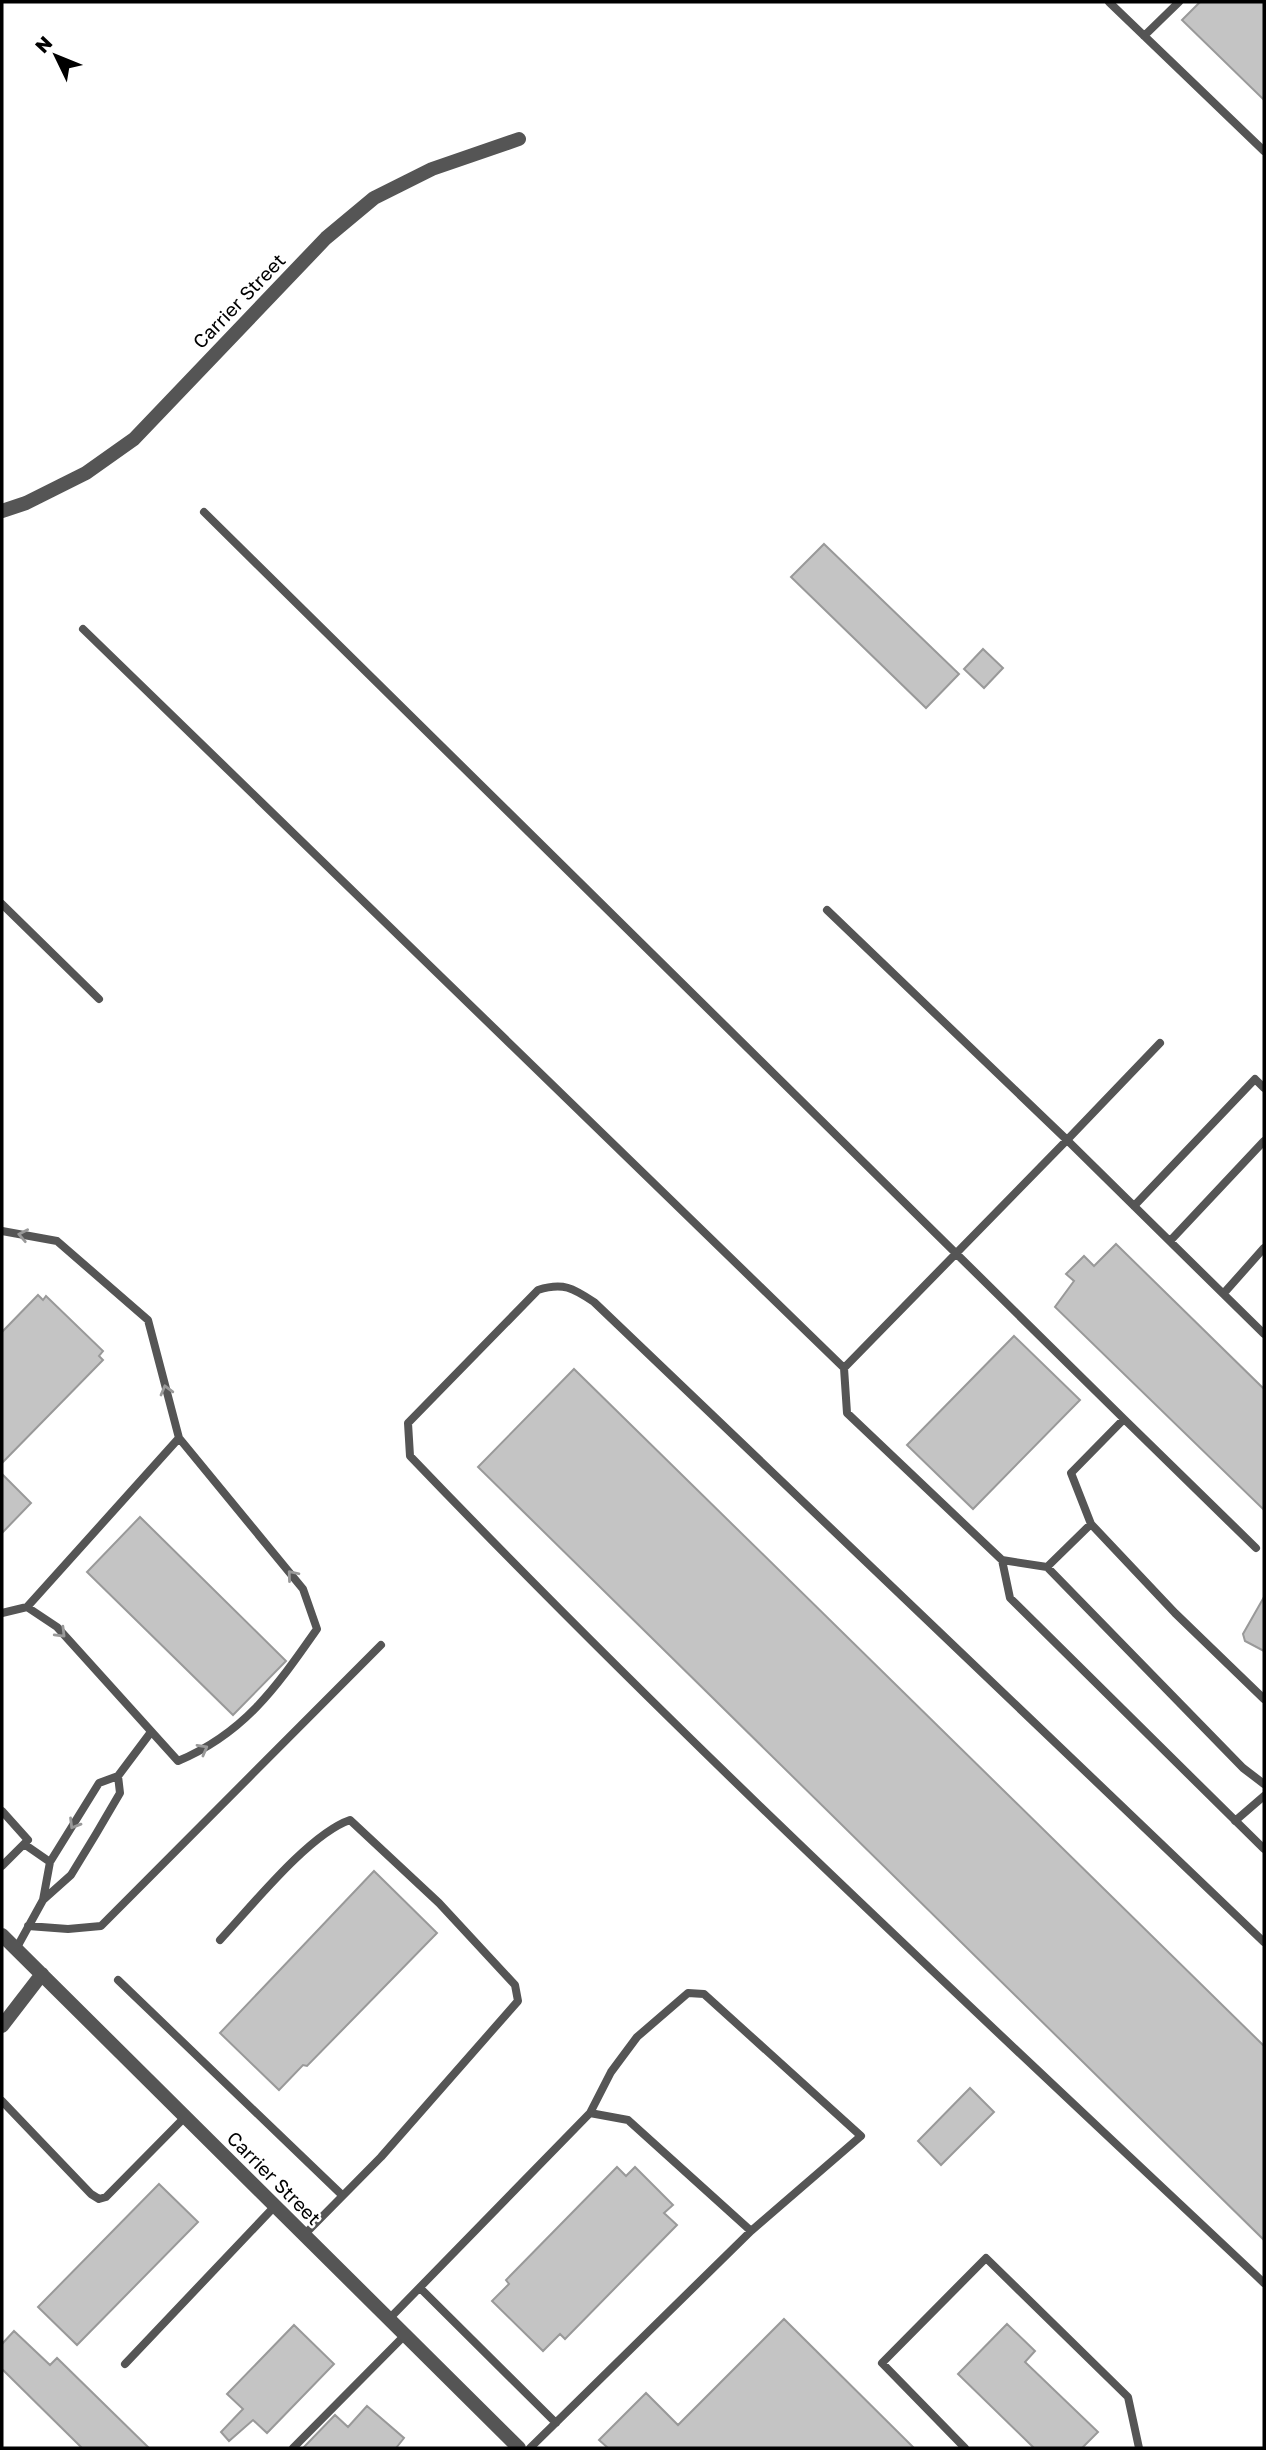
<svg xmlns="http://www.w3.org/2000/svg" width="1266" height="2450" font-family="'Golos Text',sans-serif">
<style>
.building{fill:#c4c4c4;stroke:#999;stroke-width:2}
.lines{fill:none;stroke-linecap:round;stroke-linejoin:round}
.service{stroke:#555;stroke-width:8}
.minor{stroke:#555;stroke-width:14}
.oneway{stroke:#999}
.labels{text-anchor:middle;stroke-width:5;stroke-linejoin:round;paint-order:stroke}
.street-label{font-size:19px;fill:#000;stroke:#fff}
</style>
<rect width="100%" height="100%" fill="#fff"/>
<!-- building -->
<path class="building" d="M1200,2H1264V100L1182,20Z
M824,544L959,674L926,708L791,577Z
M983,649L1003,668L984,688L964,669Z
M1116,1244L1264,1389V1510L1055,1307L1074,1281L1066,1274L1084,1256L1094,1266Z
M38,1295L43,1300L46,1296L103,1351L99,1356L103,1360L2,1463V1332Z
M1014,1336L1080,1400L973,1509L907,1445Z
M574,1369L1264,2046V2240L478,1467Z
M2,1474L31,1503L2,1533Z
M140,1517L286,1661L233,1715L87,1572Z
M1264,1597V1651L1245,1641L1243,1634Z
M374,1871L437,1933L307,2066L303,2065L279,2090L220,2033Z
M970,2088L994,2112L941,2165L918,2141Z
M617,2167L626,2176L635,2167L673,2205L664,2213L677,2225L565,2339L560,2334L543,2351L492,2301L509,2284L506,2280Z
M159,2184L198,2222L77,2345L38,2307Z
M784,2319L914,2448H608L599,2440L646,2393L678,2425Z
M1007,2324L1035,2351L1025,2362L1098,2432L1082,2448H1034L958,2374Z
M294,2325L334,2364L267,2433L253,2420L229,2441L221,2432L243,2409L227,2394Z
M14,2331L50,2365L57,2358L149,2448H82L2,2369V2344Z
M367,2406L404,2438L396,2448H303L335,2415L348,2427Z"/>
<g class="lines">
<!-- service -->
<path class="service" d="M1109,2L1264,151
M1144,36L1179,2
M204,512L1124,1419L1071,1473L1091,1524L1175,1613L1264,1699
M83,629L844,1368L1067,1140L827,910
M2,904L99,999
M1160,1043L1067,1140L1264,1334
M1134,1206L1255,1079L1264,1088
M2,1231L57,1241L148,1320L179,1438L303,1589L317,1629C277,1686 245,1733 178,1761L57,1627L27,1607L2,1613
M1170,1241L1264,1141
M1224,1293L1264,1248
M844,1368L847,1413L1002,1560L1047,1567L1091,1524
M1124,1419L1256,1548
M1002,1560L1010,1598L1264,1849
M1047,1567L1243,1768L1264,1784
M27,1607L179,1438
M2,1811L28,1840L2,1866
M1235,1821L1264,1796
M24,1844L50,1862
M43,1900L71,1875L96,1834L120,1793L118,1776
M28,1926L68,1929L101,1926L381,1645
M220,1940C251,1907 309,1834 350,1820L439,1903L515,1985L518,2001L381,2157L304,2235
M1264,1942L594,1302C573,1288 563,1282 538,1290L408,1423L410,1456C684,1742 975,2011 1264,2283
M16,1949L43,1900L50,1862L99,1783L118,1776L151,1732
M118,1980L342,2195
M2,2101L91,2194L99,2199L106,2197L185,2117
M590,2113L611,2072L637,2037L688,1993L704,1994L861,2136L751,2231
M420,2288L556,2423
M389,2319L590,2113L628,2120L751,2231L530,2448
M125,2364L275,2206
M293,2448L405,2335
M965,2448L882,2363L986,2258L1128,2397L1139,2448"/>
<!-- minor -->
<path class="minor" d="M2,511L26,503L86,473L134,439L326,238L374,198L432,169L519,139
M2,1935L519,2448
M2,2026L42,1974"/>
</g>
<!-- one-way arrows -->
<defs><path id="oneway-chevron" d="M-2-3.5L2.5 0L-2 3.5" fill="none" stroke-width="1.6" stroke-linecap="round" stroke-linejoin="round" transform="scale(1.75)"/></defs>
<g class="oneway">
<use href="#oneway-chevron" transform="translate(23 1235) rotate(-169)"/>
<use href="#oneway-chevron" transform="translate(166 1390) rotate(-105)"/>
<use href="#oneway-chevron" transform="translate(292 1575) rotate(-130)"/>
<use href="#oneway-chevron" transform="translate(61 1633) rotate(45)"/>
<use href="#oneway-chevron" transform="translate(203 1749) rotate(-29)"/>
<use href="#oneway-chevron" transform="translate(74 1824) rotate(121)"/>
</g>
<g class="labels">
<!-- street labels -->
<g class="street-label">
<text transform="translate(239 301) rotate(-46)" y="7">Carrier Street</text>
<text transform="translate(274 2178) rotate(45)" y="7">Carrier Street</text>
</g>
</g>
<!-- border -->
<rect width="1266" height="2450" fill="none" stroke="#000000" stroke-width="7"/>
<!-- north arrow -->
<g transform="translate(56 56) rotate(313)" stroke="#ffffff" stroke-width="5" paint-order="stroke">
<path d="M0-5L12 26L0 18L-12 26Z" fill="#000000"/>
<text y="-10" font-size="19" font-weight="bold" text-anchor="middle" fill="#000000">N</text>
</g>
</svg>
